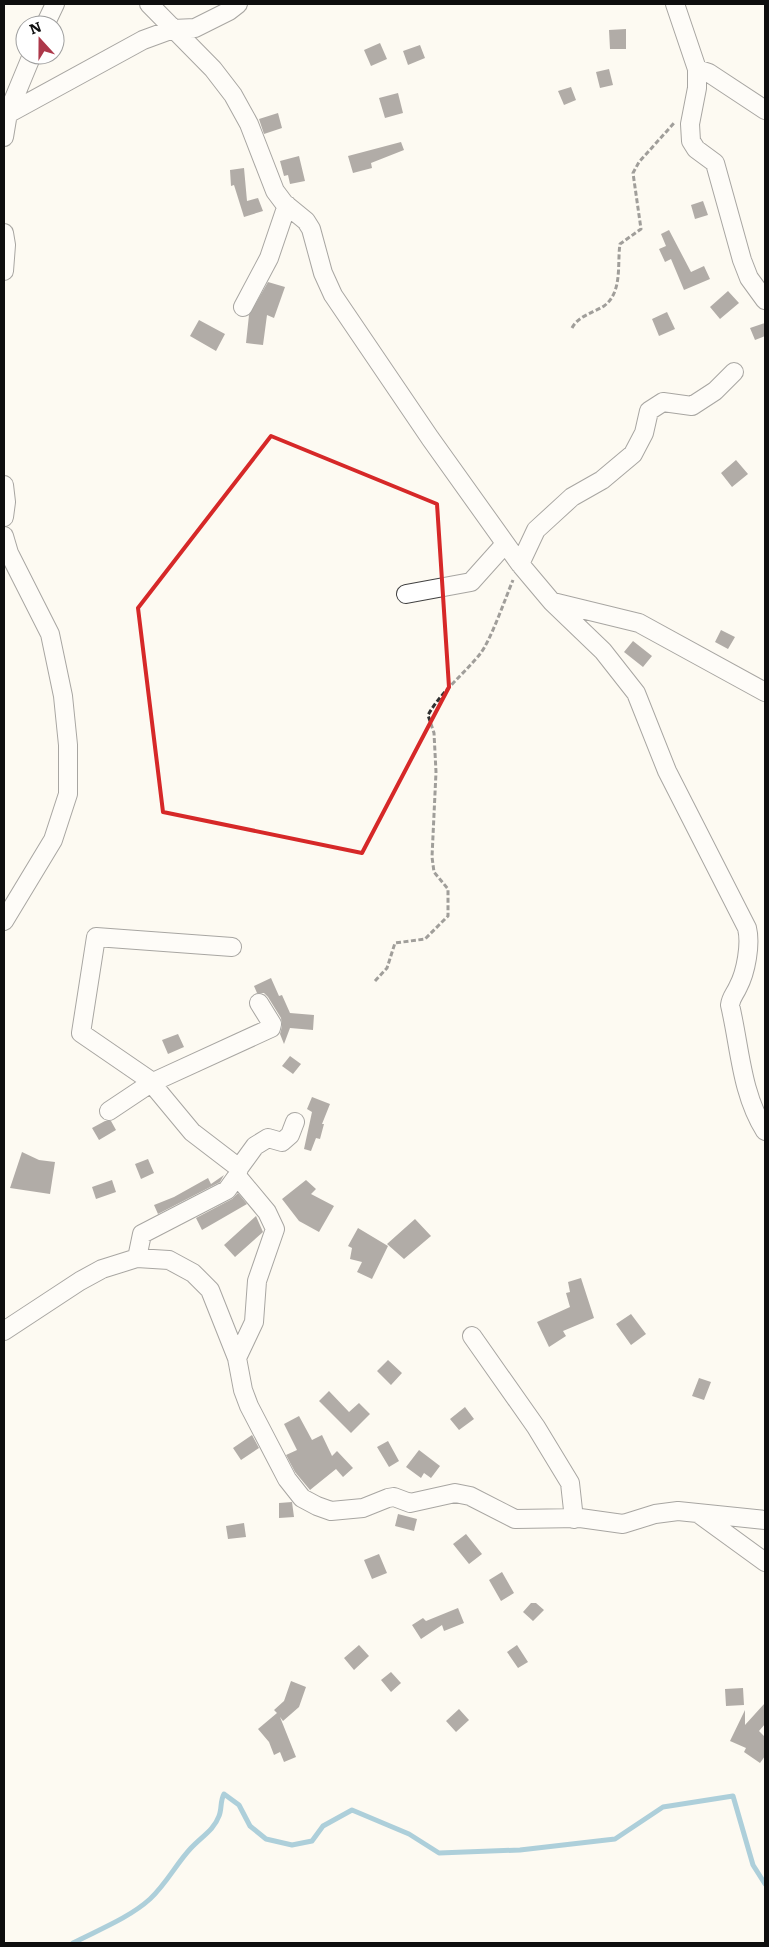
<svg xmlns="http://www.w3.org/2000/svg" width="769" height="1947" font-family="Literata,serif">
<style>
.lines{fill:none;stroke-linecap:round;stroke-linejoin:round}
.stream{stroke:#4d9cbc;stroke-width:5}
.building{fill:#564f4c}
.street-casing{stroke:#414141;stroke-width:20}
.path{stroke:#303030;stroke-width:3;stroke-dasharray:5 2.5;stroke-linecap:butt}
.street{stroke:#fff;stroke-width:18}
.marked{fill:none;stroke:#d62828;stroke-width:4;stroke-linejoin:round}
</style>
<rect width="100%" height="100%" fill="#fdfaf2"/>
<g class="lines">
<!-- stream -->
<path class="stream" d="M73,1943C98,1930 129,1918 150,1899C167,1883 176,1864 191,1848C201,1837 214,1830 219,1816C222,1809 220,1801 224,1794L239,1805L250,1826L266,1839L292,1845L312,1841L323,1826L352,1810L409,1834L439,1853L520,1850L615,1839L663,1807L733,1796L753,1865L765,1884"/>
</g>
<!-- building -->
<path class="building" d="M626,29V49H610L609,30Z
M380,43L387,59L371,66L364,50Z
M420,45L425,58L408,65L403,51Z
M609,69L613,85L600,88L596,72Z
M571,87L576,100L564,105L558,91Z
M398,93L403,113L385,118L379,98Z
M278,113L282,128L264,134L259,119Z
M401,142L404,150L371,163L372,168L353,173L348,156Z
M299,156L305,181L290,184L288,175L284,176L280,161Z
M244,168L247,201L258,198L263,211L244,217L234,185L231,186L230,170Z
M703,201L708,215L695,219L691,205Z
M669,230L691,272L704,266L710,279L684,290L671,259L665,262L659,249L666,246L661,234Z
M268,282L285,287L274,318L267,315L263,345L246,343L249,315Z
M728,291L739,303L720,319L710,307Z
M667,312L675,329L659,336L652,319Z
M199,320L225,334L216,351L190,336Z
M765,323V336L755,340L750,328Z
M736,460L748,474L732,487L721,473Z
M721,630L735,637L728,649L715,642Z
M633,641L652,656L643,667L624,652Z
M271,978L279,996L282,995L290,1013L314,1015L313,1030L290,1028L284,1044L280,1034L282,1026L281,1018L268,997L264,993H257L254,986Z
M178,1034L184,1047L168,1054L162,1040Z
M290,1056L301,1064L293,1074L282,1066Z
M312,1097L330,1104L322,1124H324L320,1139L316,1138L311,1151L304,1149L312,1112L307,1109Z
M105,1121H111L116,1130L99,1140L92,1128Z
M22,1152L39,1160L55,1162L50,1194L10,1188Z
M148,1159L154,1173L141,1179L135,1164Z
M224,1175L220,1182L158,1214L154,1205L174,1197L208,1178L211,1184Z
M112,1180L116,1192L96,1199L92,1187Z
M306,1180L316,1189L311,1194L334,1206L319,1232L299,1221L282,1199Z
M238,1193L247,1204L202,1230L196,1218L232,1199Z
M256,1216L263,1232L235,1257L224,1245Z
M415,1219L431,1236L404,1259L387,1244Z
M358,1228L388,1246L372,1279L357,1272L362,1262L350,1259L352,1248L348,1246Z
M581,1278L594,1318L563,1331L566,1336L549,1347L537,1322L570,1307L566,1293L570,1292L568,1282Z
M631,1314L646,1334L631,1345L616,1324Z
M388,1360L402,1373L391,1385L377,1371Z
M699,1378L711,1382L704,1400L692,1396Z
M329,1391L349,1412L359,1403L370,1414L351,1433L319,1401Z
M465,1407L474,1419L459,1430L450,1419Z
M299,1416L312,1440L322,1435L332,1456L337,1451L353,1468L343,1477L336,1469L310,1490L295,1472L286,1455L297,1450L284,1424Z
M252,1435L259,1448L241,1460L233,1448Z
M388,1441L399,1461L389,1467L377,1447Z
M419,1450L440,1466L431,1478L424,1473L421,1478L406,1467Z
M292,1502L294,1517L279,1518V1503Z
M398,1514L417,1519L414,1531L395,1526Z
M244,1523L246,1537L228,1539L226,1526Z
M466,1534L482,1554L469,1564L453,1544Z
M379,1554L387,1573L372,1579L364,1560Z
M502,1572L514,1593L501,1601L489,1580Z
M531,1603H536L544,1610L533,1621L523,1612Z
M458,1608L464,1623L444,1631L442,1625L421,1639L412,1625L423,1618L426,1621Z
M359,1645L369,1656L354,1670L344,1658Z
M517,1645L528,1662L518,1668L507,1652Z
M391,1672L401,1683L391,1692L381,1680Z
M291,1681L306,1687L299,1707L283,1721L280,1717L296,1757L284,1762L280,1752L274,1755L269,1742L258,1729L277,1713L274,1710L284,1701Z
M743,1688L744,1705L726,1706L725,1689Z
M765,1703V1724L759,1731L765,1737V1756L760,1763L744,1752L746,1748L730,1741L745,1710V1725Z
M459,1709L469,1720L456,1732L446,1721Z"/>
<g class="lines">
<!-- street casing -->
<g class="street-casing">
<path id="street" d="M149,4L213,69L233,95L249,124L275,191L284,203L306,221L311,229L323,273L333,295L430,438L520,564L552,602L603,651L636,693L667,771L747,928C751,944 746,972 738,987C735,994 731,997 730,1005C740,1047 741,1093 765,1131
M675,4L697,69V88L690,124L691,141L696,149L715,163L742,260L749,278L765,300
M45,25L55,4
M697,69L709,73L765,110
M4,116L143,40L173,29L195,28L229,11L238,4
M4,137L8,113L32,55
M4,233L6,245L4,271
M243,307L269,258L287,205
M4,485L6,502L4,517
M4,536L9,553L50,634L63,696L68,745V794L53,840L4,921
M520,564L536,530L572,497L602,480L633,454L644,433L649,411L663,402L692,406L715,391L734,372
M406,594L471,582L505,544
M553,602L639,623L765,692
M109,1111L151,1083L271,1028L272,1024L259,1003
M239,1168L255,1146L268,1138L282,1142L290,1135L295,1122
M137,1258L142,1234L227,1190L237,1176L239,1168L192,1132L148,1079L81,1033L96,937L232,947
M4,1331L80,1281L102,1269L137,1258L169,1260L193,1273L210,1290L237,1358L243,1390L249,1406L287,1479L302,1498L317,1506L331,1511L363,1508L388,1498L394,1497L410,1503L455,1493L470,1496L515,1519L580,1518L623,1524L655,1514L678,1511L765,1520
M472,1336L536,1427L570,1483L574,1519
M237,1358L254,1322L257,1281L275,1229L267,1212L237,1176
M699,1514L765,1562"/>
</g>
<!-- path -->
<path class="path" d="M572,328C578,316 593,313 604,306C623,292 617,263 620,244L641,229L633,173L639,162L675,122
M375,981L387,968L395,943L425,939L448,916V889L434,872L432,857L436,772L434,733L428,715C441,692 463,675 480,654C491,640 505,599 513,580"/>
<!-- street -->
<use href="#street" class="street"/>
</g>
<!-- marked area -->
<path d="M0 0H769V1947H0ZM271,436L437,504L449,687L362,853L163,812L138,608Z" fill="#fdfaf2" fill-opacity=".55" fill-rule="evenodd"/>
<path class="marked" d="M271,436L437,504L449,687L362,853L163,812L138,608Z"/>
<!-- border -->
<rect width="769" height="1947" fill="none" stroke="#0e0e0e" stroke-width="10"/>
<!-- north arrow -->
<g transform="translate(40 40) rotate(339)"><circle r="24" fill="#ffffff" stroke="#9f9f9f"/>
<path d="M0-4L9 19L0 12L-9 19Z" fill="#ad384a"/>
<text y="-8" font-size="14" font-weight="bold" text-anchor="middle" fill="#0e0e0e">N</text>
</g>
</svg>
